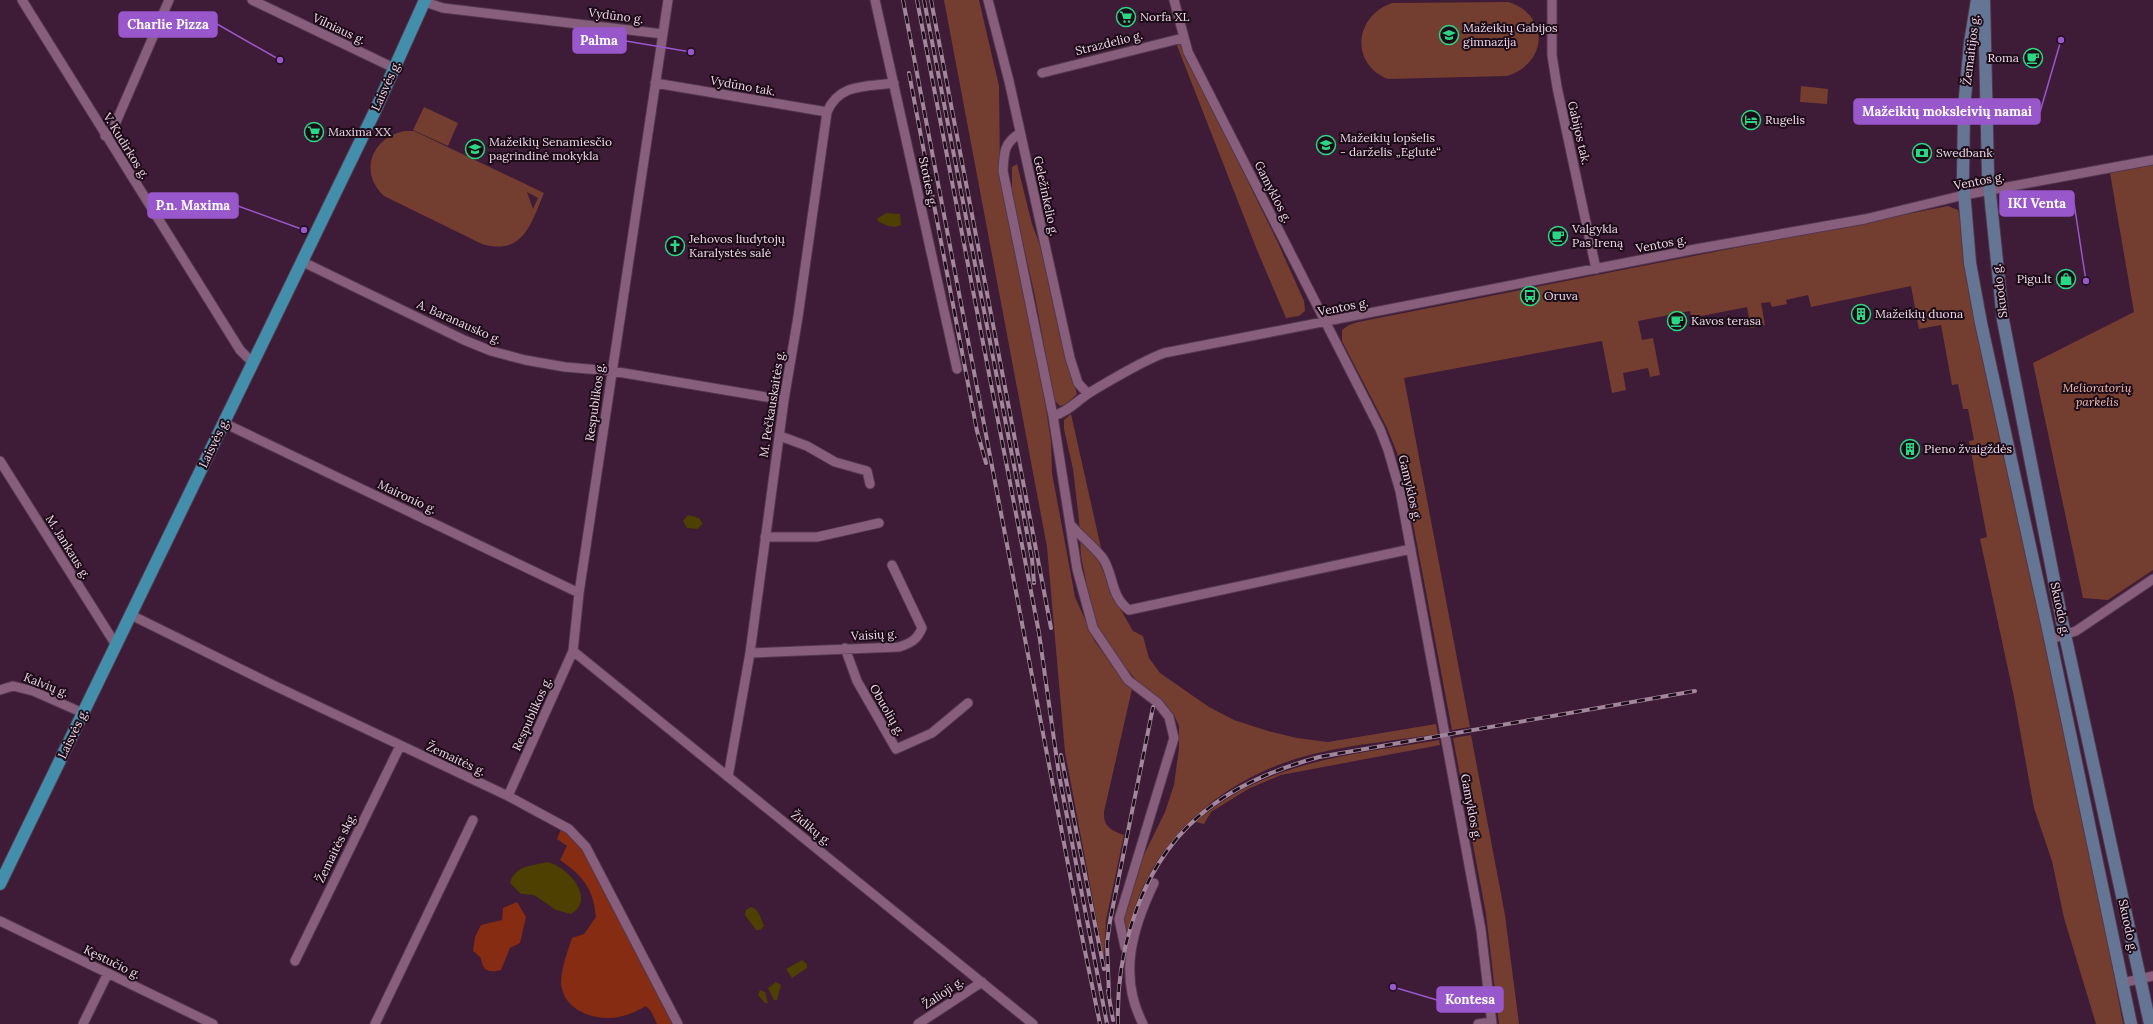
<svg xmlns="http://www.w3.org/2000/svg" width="2153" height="1024" font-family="Lora,serif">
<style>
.green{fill:#733e30;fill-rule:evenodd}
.forest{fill:#862c12}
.water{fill:#4d4000}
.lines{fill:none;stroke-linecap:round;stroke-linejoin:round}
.street-casing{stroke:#54374e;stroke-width:11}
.secondary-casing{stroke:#54374e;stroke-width:14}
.primary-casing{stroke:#54374e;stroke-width:14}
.street{stroke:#875f7c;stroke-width:9}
.secondary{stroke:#657694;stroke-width:12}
.primary{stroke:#438eab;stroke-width:12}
.rail-casing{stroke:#a2869b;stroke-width:4}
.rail{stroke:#1c0c18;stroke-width:2.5;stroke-dasharray:8;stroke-linecap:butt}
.labels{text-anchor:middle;stroke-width:4;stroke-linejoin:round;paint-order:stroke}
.street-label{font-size:12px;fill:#efd8e9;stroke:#1c0c18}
.poi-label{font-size:12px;fill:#efd8e9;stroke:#1c0c18;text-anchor:start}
.park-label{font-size:12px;font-style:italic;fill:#f1bdaf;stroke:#1c0c18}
.leader{fill:none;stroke:#9857ca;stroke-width:1.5}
.callout-dot{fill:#9857ca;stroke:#1c0c18;stroke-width:1.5}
.callout{fill:#9857ca;stroke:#9857ca;stroke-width:1.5}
.callout-label{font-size:13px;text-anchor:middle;font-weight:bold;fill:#fff}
</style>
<rect width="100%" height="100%" fill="#3e1b36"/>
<!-- green -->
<path class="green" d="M944,0H979L999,86L1000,170L1040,371L1051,441L1052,473L1075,597L1095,642L1132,689L1104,812C1103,826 1111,831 1124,835L1106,920L1104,959L1065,752L1047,547Z
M1508,2C1549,14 1549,63 1507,76L1388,79C1350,64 1354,16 1392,3Z
M1176,43L1181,44L1278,243L1304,301L1305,311L1299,316L1286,318L1257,250Z
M1801,86L1828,89L1827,104L1800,102Z
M424,107L458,123L448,146L413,130Z
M405,131H414L544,193C531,224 523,256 482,244L384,196C358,172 372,137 405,131ZM527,192L538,198L533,209Z
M1017,164L1032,224L1043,253L1066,356L1077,394L1065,405L1060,406L1054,400L1035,296L1012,195V167Z
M2153,165V570L2108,600L2083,598L2033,363L2134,312L2110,173Z
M1948,206L1958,210L1960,217L1975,318L2103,915L2123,1024H2096L2064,918L2052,861L2034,808L2014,697L1980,539L1987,537L1969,441L1974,440L1968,409H1963L1958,384L1952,385L1941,325L1919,329L1911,286L1811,307L1808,295L1786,300L1787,304L1772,307L1770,302L1761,303L1765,325L1751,328L1747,307L1691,318L1690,311L1638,321L1642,340L1653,338L1660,375L1650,377L1648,368L1623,373L1626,390L1612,393L1602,341L1404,378L1470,727L1452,730L1406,486L1397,453L1387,428L1342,341V330L1349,325L1358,322Z
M1071,414L1101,548L1099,562L1118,605L1133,631L1143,636L1149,658L1160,673L1209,707L1234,720L1268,731L1297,738L1328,742L1436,724L1438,734C1398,740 1357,744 1318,753C1246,769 1181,813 1147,879C1137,897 1132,917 1126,936L1123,918L1137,869L1165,812L1174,785L1179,748V726L1174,715L1163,702L1136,680L1111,650L1100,632L1092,611L1081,556L1079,520L1073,469L1064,429V420Z
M1471,735L1505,915L1519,1024H1499L1486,914L1453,738Z
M1439,740L1440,745L1281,775L1248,789L1211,812L1204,824L1196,822C1267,760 1351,755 1439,740Z"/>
<!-- forest -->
<path class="forest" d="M561,829L572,838L585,854L672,1024H657L651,1011L646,1006C639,1010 631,1014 623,1016C601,1022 568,1014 562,989C558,977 568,950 572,938L584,934L596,917C593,888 583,876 560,860L567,846L557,839Z
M517,902L526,917L520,943L510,948L501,970C488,973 483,971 481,958L473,951L475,937L481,925L502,920L503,908Z"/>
<!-- water -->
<path class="water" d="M886,213L900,214L901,225C894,229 886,225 879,222L877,219Z
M688,515L699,518L703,524L697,529L687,528L683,521Z
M547,862C567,866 597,898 571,914L556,910L534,895L521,894L510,883C515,865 532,866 547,862Z
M751,907C759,909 761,919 764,926L760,930H756L745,915L746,910Z
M802,960L807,964V968L792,978L786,969Z
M776,982L781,985L777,1000H774L768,988Z
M760,990L765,992L768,1003H765L758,995Z"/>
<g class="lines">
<!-- street casing -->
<g class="street-casing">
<path id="street" d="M22,0L240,350L253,363
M252,0L394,68
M875,0L957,369
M988,0L1009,81L1070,358L1078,383L1088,394
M1174,0L1188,52L1380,429L1388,450L1400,491L1481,930L1492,1024
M1552,0V55L1557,87L1596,269
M425,2L443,8L663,34
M1042,73L1183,38
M655,83L827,112
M1020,133C1004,143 1004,152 1003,171L1053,416
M105,136L113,129L169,0
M301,261L464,340L491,351L525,360L565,367L612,371L784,400
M224,423L579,593
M780,436L807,446L835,462L867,471L870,484
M0,461L116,645
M1071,525C1079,535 1098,550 1104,560C1114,577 1111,597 1129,610L1411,549
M765,537H817L879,523
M131,615L273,685L508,796L569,829L586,847L678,1024
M2051,639L2076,631L2153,579
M845,648L857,681L896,749L932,733L968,703
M573,651L1033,1024
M750,653L899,647C911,643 917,640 922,628L892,565
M0,690L13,686L33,691L83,713
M728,777L750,653L784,400L798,317L827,112C839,83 866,87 894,83
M508,796L573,651L579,593L668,0
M0,921L213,1024
M1130,948L1125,947L1119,919L1174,738L1169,717L1158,703L1128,680L1093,628L1077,569L1053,416C1068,412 1077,401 1089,393C1113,379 1138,363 1164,353L1696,249L1865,219L1964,195L2153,160
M295,961L400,746
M2122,983L2153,976
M83,1024L108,973
M375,1024L473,820
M918,1024L982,982
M1143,1024C1118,976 1132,929 1154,883
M1478,1024L1491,1022"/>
</g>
<!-- secondary casing -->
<g class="secondary-casing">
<path id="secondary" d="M1977,0L1970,43L1964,108L1963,179L1970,263L1981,323L2047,624L2131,1024
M1984,0L1988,174L2003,320L2062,621L2150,1024"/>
</g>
<!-- primary casing -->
<g class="primary-casing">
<path id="primary" d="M0,884L375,111L425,0"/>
</g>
<!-- street -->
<use href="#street" class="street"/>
<!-- secondary -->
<use href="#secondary" class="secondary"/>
<!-- primary -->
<use href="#primary" class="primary"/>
<!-- rail casing -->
<g class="rail-casing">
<path id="rail" d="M903,0L1080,927L1100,1024
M917,0L1039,633L1059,775L1107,1024
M924,0L1032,559L1034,583
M931,0L1051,628
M909,73L977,431L986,463
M1061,755L1104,969
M1108,991L1113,1020
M1109,996L1107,943L1110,921L1153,707
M1118,1024C1117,990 1121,958 1131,926C1160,829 1224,783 1319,757L1695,691"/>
</g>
<!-- rail -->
<use href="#rail" class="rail"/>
</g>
<!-- icons -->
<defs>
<g id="supermarket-ring" transform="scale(1)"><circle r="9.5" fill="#1c0c18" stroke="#29d885" stroke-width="1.5"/><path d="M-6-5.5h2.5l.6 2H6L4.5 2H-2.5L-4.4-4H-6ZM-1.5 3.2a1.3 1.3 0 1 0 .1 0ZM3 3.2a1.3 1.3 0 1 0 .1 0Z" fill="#29d885"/></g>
<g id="school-ring" transform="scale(1)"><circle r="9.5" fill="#1c0c18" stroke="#29d885" stroke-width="1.5"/><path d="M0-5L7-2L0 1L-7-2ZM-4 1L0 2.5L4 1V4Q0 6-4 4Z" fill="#29d885"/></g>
<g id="cafe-ring" transform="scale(1)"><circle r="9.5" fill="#1c0c18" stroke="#29d885" stroke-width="1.5"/><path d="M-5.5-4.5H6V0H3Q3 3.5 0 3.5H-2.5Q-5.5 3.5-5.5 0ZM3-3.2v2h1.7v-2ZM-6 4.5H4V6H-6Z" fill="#29d885"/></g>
<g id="hotel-ring" transform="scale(1)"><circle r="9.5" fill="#1c0c18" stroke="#29d885" stroke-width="1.5"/><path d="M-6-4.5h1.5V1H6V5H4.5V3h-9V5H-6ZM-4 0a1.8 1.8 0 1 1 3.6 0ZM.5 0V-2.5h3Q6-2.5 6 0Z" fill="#29d885"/></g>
<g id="bank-ring" transform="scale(1)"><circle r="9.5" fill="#1c0c18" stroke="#29d885" stroke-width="1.5"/><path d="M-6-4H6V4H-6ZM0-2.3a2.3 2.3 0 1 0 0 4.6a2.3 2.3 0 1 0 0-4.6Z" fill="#29d885"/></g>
<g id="church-ring" transform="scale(1)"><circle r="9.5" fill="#1c0c18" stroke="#29d885" stroke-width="1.5"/><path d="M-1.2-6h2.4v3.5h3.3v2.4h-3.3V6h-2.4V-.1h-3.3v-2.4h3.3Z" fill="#29d885"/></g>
<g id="shop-ring" transform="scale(1)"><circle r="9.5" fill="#1c0c18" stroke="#29d885" stroke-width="1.5"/><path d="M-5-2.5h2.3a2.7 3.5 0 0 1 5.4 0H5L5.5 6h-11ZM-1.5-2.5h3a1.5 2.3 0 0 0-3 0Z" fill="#29d885"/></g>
<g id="bus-ring" transform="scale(1)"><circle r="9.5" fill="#1c0c18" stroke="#29d885" stroke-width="1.5"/><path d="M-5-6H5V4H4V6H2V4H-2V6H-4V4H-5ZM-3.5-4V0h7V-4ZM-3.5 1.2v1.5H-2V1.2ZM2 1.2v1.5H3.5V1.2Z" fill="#29d885"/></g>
<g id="building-ring" transform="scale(1)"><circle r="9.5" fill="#1c0c18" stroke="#29d885" stroke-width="1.5"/><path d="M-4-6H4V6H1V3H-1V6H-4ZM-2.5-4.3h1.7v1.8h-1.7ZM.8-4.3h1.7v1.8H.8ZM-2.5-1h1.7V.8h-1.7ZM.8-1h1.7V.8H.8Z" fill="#29d885"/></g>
</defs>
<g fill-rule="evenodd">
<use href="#supermarket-ring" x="1126" y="17"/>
<use href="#school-ring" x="1449" y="35"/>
<use href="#cafe-ring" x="2033" y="58"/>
<use href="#hotel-ring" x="1751" y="120"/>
<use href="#supermarket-ring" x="314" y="132"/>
<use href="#school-ring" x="1326" y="145"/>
<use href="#school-ring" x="475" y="149"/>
<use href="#bank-ring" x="1922" y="153"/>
<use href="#cafe-ring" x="1558" y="236"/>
<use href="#church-ring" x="675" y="246"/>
<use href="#shop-ring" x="2066" y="279"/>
<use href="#bus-ring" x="1530" y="296"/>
<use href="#building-ring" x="1861" y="314"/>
<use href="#cafe-ring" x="1677" y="321"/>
<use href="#building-ring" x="1910" y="449"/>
</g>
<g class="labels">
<!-- street labels -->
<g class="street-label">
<text transform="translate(616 16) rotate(7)" y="4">Vydūno g.</text>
<text transform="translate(339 29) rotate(25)" y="4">Vilniaus g.</text>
<text transform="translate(1109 43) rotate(-14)" y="4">Strazdelio g.</text>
<text transform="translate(1971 50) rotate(-83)" y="4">Žemaitijos g.</text>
<text transform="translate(386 86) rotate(-65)" y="4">Laisvės g.</text>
<text transform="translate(743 86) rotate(10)" y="4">Vydūno tak.</text>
<text transform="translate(1579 133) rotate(77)" y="4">Gabijos tak.</text>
<text transform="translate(126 146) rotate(58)" y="4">V. Kudirkos g.</text>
<text transform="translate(1979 181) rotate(-11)" y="4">Ventos g.</text>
<text transform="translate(928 182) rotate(78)" y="4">Stoties g.</text>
<text transform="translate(1273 192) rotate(63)" y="4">Gamyklos g.</text>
<text transform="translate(1046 196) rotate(78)" y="4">Geležinkelio g.</text>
<text transform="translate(1661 244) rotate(-11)" y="4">Ventos g.</text>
<text transform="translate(2000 291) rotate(-97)" y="4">Skuodo g.</text>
<text transform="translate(1343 307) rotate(-11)" y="4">Ventos g.</text>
<text transform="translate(459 322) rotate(24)" y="4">A. Baranausko g.</text>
<text transform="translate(595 402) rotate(-82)" y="4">Respublikos g.</text>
<text transform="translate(772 404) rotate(-81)" y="4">M. Pečkauskaitės g.</text>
<text transform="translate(214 443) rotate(-64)" y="4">Laisvės g.</text>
<text transform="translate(1410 488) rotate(77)" y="4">Gamyklos g.</text>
<text transform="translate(407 497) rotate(25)" y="4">Maironio g.</text>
<text transform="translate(68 547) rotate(58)" y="4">M. Jankaus g.</text>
<text transform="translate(2060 609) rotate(78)" y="4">Skuodo g.</text>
<text transform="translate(874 635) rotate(-3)" y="4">Vaisių g.</text>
<text transform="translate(46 685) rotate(21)" y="4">Kalvių g.</text>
<text transform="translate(887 710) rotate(60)" y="4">Obuolių g.</text>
<text transform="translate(532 714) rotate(-66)" y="4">Respublikos g.</text>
<text transform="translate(73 734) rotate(-64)" y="4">Laisvės g.</text>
<text transform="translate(456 759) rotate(25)" y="4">Žemaitės g.</text>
<text transform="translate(1471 807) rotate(79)" y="4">Gamyklos g.</text>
<text transform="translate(811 828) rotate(39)" y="4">Židikų g.</text>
<text transform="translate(336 848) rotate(-64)" y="4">Žemaitės skg.</text>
<text transform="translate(2128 926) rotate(78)" y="4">Skuodo g.</text>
<text transform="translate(112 962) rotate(26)" y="4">Kęstučio g.</text>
<text transform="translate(943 993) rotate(-34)" y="4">Žalioji g.</text>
</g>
<!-- poi labels -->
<g class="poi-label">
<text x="1140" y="21">Norfa XL</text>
<text x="1463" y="32">Mažeikių Gabijos<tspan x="1463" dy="14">gimnazija</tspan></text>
<text x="2019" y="62" text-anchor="end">Roma</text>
<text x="1765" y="124">Rugelis</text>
<text x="328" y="136">Maxima XX</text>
<text x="1340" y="142">Mažeikių lopšelis<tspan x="1340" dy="14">- darželis „Eglutė“</tspan></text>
<text x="489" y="146">Mažeikių Senamiesčio<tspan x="489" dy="14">pagrindinė mokykla</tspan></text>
<text x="1936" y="157">Swedbank</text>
<text x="1572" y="233">Valgykla<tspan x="1572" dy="14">Pas Ireną</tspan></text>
<text x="689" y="243">Jehovos liudytojų<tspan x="689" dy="14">Karalystės salė</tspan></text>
<text x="2052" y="283" text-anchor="end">Pigu.lt</text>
<text x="1544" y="300">Oruva</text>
<text x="1875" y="318">Mažeikių duona</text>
<text x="1691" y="325">Kavos terasa</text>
<text x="1924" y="453">Pieno žvaigždės</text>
</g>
<!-- park labels -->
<g class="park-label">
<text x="2097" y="392">Melioratorių<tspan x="2097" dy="14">parkelis</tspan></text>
</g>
</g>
<!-- callouts -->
<path class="leader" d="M280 60L217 24M691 52L626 41M2061 40L2040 112M2086 281L2074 203M304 230L238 206M1393 987L1437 1000"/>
<g class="callout-dot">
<circle cx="280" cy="60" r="4"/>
<circle cx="691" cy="52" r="4"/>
<circle cx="2061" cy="40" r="4"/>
<circle cx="2086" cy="281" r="4"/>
<circle cx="304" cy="230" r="4"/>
<circle cx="1393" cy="987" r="4"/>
</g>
<g class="callout">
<rect x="119" y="12" width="98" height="25" rx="4"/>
<rect x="573" y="28" width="53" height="25" rx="4"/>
<rect x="1854" y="99" width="186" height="25" rx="4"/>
<rect x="2000" y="191" width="74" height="25" rx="4"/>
<rect x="148" y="193" width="90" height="25" rx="4"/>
<rect x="1437" y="987" width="66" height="25" rx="4"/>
</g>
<g class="callout-label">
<text x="168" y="29">Charlie Pizza</text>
<text x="599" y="45">Palma</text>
<text x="1947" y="116">Mažeikių moksleivių namai</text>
<text x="2037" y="208">IKI Venta</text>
<text x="193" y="210">P.n. Maxima</text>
<text x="1470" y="1004">Kontesa</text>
</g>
</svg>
